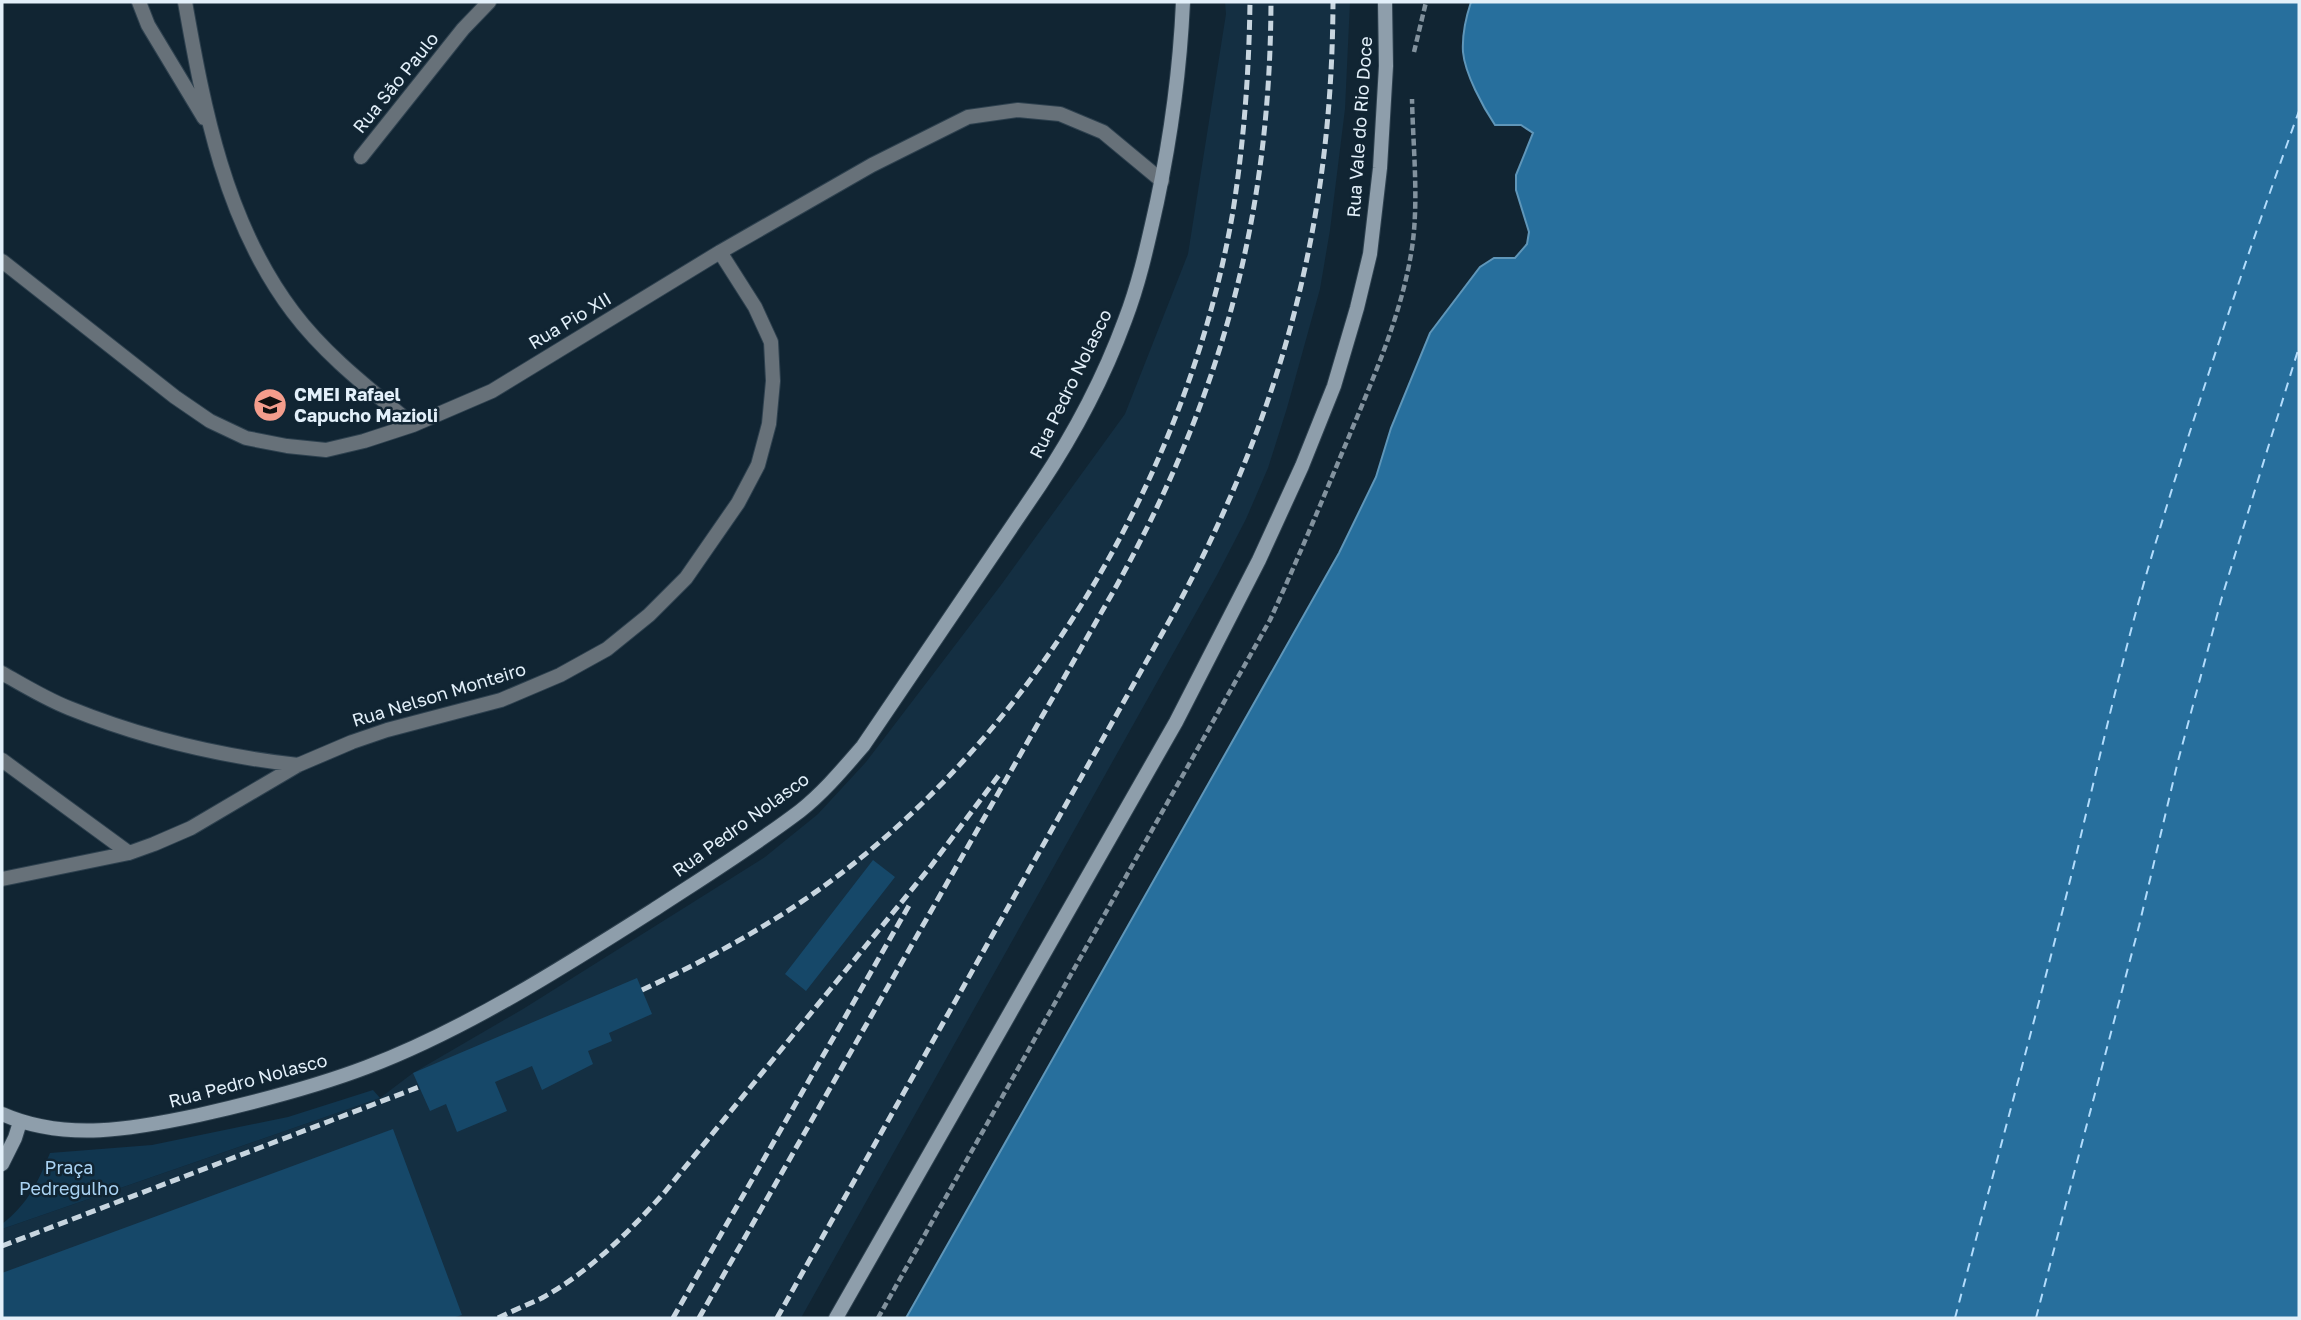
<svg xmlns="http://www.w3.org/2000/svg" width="2301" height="1320" font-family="'Golos Text',sans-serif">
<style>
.built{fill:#142f42}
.green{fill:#11364f}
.water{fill:#276f9d;stroke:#5f96b9;stroke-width:2}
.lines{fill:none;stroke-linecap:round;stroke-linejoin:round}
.ferry{stroke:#b2dcfc;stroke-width:2;stroke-dasharray:9 7;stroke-linecap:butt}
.building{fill:#164869}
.street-casing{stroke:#2e414f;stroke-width:16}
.secondary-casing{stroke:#2e414f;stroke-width:16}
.path{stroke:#82929e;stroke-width:4.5;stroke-dasharray:7 3.5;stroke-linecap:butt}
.street{stroke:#677179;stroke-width:14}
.secondary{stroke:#8e9eab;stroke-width:14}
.rail{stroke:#c7d5df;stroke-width:5;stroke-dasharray:10 5;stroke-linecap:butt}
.labels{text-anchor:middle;stroke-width:5;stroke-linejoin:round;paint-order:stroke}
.street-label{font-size:18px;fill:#e3f0fa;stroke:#112533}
.poi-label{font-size:18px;font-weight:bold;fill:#e3f0fa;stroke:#112533;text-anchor:start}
.park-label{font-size:18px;fill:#aad3f3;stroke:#112533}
</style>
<rect width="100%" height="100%" fill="#112533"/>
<!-- built -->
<path class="built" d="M1225,2H1350L1345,109L1330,230L1320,289L1287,408L1268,468L1246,519L1217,575L801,1318H2V1229L380,1098L413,1073L523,1009L765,857L818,814L866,762L1001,585L1125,414L1188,254L1226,14Z"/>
<!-- green -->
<path class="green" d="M373,1090L380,1098L2,1229V1224C28,1204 38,1182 50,1153L152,1145L288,1117Z"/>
<!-- water -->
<path class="water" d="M1471,2H2299V1318H906L1339,553L1376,477L1391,428L1430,333L1480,267L1494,258H1515L1527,244L1529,232L1516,190V175L1533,133L1521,125H1495C1483,107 1465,74 1463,52C1462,36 1466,17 1471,2Z"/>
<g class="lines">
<!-- ferry -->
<path class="ferry" d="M1955,1318C1991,1182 2028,1046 2063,909C2091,797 2115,684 2147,572C2193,416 2244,263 2299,111
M2036,1318L2139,926L2178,761L2222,597L2299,347"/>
</g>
<!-- building -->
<path class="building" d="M873,860L895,877L806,991L785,974Z
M637,978L652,1014L609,1033L612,1041L588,1051L593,1064L542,1090L532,1066L495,1082L507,1111L457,1132L446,1104L430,1111L413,1073Z
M393,1129L462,1315L452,1318H2V1273Z"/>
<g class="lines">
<!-- street casing -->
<g class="street-casing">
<path id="street" d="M139,2L148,25L204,118
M185,2C204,109 225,222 293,312C326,356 371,390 413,425
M361,157L463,29L489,2
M2,261L175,397L210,421L246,438L287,446L326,450L364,441L413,425L492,391L720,252L872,165L968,117L1018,110L1060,114L1103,132L1162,181
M2,673C23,685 46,699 69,708C143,738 219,756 298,765
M2,760L129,853
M2,879L129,853L154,844L191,828L298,765L352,742L387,730L501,700L560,675L607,649L649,615L686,578L738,503L758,465L769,424L773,381L771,342L755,307L720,252"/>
</g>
<!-- secondary casing -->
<g class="secondary-casing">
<path id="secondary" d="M2,1114C65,1142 134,1129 199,1115C256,1102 312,1088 367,1067C465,1030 567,965 655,909C704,877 754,846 800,811C824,792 843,769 863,746L1040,485C1074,434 1104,377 1125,320C1140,281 1148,242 1157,202C1171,136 1180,69 1183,2
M2,1164L15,1138L20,1122
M836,1318L1176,722L1259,560L1302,466L1334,386L1357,308L1370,254L1380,168L1386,66L1385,2"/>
</g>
<!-- path -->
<path class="path" d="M1414,52L1426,2
M878,1318L1270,620C1298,559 1324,496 1350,434C1375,374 1402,313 1412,248C1419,200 1413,148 1412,99"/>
<!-- street -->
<use href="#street" class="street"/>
<!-- secondary -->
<use href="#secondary" class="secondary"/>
<!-- rail -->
<path class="rail" d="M642,990C711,958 778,921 839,875C1044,719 1190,464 1233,211C1244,141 1249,72 1250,2
M2,1246L419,1087
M498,1318C512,1311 527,1305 542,1298C589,1272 628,1233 664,1193L931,866L999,775
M673,1318L911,902
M699,1318L1117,585C1221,396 1270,219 1271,2
M777,1318L1172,616C1280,417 1332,228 1333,2"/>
</g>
<!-- icons -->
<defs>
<g id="school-disc" transform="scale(1.75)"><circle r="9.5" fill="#f49d8c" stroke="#112533"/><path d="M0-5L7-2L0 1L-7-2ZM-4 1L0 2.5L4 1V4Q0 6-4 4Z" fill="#111"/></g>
</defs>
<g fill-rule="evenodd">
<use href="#school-disc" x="270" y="405"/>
</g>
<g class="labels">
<!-- street labels -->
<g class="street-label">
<text transform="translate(396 83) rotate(-51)" y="6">Rua São Paulo</text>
<text transform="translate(1360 127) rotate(-86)" y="6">Rua Vale do Rio Doce</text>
<text transform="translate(570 321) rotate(-31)" y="6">Rua Pio XII</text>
<text transform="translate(1071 384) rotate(-64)" y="6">Rua Pedro Nolasco</text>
<text transform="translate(439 695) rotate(-17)" y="6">Rua Nelson Monteiro</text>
<text transform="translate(741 825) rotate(-36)" y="6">Rua Pedro Nolasco</text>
<text transform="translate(248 1081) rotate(-15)" y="6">Rua Pedro Nolasco</text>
</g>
<!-- poi labels -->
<g class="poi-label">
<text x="294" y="401">CMEI Rafael<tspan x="294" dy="21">Capucho Mazioli</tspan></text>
</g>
<!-- park labels -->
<g class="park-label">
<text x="69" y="1174">Praça<tspan x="69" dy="21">Pedregulho</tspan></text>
</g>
</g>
<!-- border -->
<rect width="2301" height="1320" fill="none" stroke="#e3f0fa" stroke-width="7"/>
</svg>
